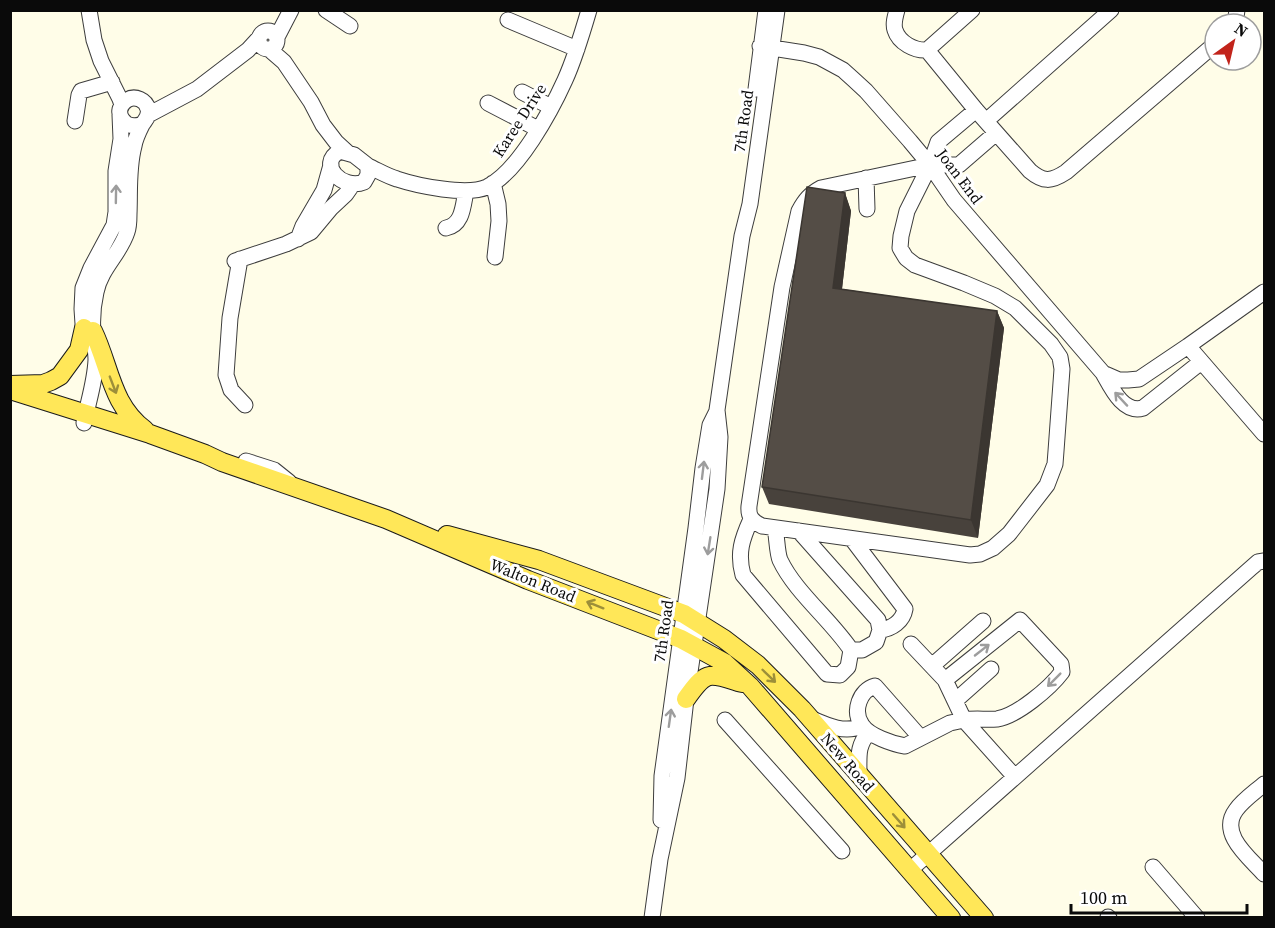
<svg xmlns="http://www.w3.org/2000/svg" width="1275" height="928" font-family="'Source Serif 4',serif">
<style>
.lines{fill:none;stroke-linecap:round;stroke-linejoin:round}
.minor-casing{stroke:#3d3d3d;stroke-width:17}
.major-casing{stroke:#1b1b1b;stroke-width:20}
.minor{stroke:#fff;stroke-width:15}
.major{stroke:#ffe758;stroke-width:18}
.wall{fill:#48423c}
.shaded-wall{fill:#3b3631}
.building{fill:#544d46;stroke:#3b3631;stroke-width:1.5}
.oneway{stroke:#9d9d9d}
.oneway2{stroke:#9d8f39}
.labels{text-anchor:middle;stroke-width:6;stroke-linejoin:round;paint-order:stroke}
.street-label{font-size:16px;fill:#0a0a0a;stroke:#fff}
</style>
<rect width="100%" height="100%" fill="#fffde8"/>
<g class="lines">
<!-- minor casing -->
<g class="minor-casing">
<path id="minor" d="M89,10L94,40L101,61L120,99L122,105
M326,10L350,26
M897,10C895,17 893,24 895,30C899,43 915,51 927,50L972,10
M508,20L577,49
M1235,24L1237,10
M259 40a9 9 0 1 1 18 0a9 9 0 1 1-18 0Z
M277,37L291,10
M760,46L804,53L819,57L843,70L853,79L866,91L910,141L930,165L954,200L1103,373C1111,387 1123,414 1143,408L1201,362
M269,49L284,62L311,102L323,125L336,142L348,153
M927,50L976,110L1030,171C1043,182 1051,182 1066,172L1215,44
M756,89L766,10
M522,92L551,107
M488,103L538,129
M976,110L938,142L930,165L907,211L901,236L900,248L906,258L915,265L964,283L995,296L1015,308L1051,344L1060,357L1062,369L1056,451L1055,464L1047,485L1009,534L993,548L980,554L970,555L762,526C752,521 748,517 749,506L782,287L799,211C805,200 810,194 821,188L930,165H959L996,133
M148,115L197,89L248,50L259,38
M75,121L79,95L81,91L112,82
M986,121L1111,10
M340,151L354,155L368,166V175L364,182C343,191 316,164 340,151Z
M368,166C377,170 387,176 397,179C418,186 467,196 487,187C518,172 551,111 565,80C575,58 582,34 589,10
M866,178L867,209
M493,183L498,204L499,221L495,257
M446,228C463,225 463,205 466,191
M298,239L303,226L324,190L331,165
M240,259L230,318L226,375L231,390L245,405
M235,261L286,244L311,232L331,208L346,194L353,184
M1264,292L1188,346L1264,434
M87,339L83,324L82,309L83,288L91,268L114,225L116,212V171L121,139L120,115
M1103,373L1119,380H1128L1139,379L1188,346
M84,423C88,402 95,382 96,360C96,351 94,342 93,333C92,320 93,305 96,292C101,268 120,254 127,232C129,227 129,220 129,214C130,192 128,168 134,146C135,140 139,131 142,125C145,120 150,116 148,109C146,100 135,95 127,100C111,110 124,132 142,124
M246,461L274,470L289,482
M751,519C742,539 737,553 743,575L827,674L840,675L848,667L851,650C831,620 795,592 780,560C777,553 777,537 775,528
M799,531L878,620L880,630L876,642L862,650H851
M852,539L905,609C903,621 892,629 880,630
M911,644L945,680L964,720C975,718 986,720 997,719C1017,716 1050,688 1062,672L1061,664L1020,620L945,680
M933,665L983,621
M955,701L991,669
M810,718C826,725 844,734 862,726
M725,720L842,851
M920,737L875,686C860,690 852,711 862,725C869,736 893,744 905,746L950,723L964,720L1015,777
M859,774C859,756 857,746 869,732
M1264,784C1255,792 1243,800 1236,810C1218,834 1250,858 1264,874
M661,820L662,776L696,528L703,468L710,425L717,411
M1153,867L1197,918
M910,870L1251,568L1258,562L1264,561
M1108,917L1109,918
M652,918L660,859L677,778L686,699L717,489L720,437L717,410L742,236L750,204L777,10"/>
</g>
<!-- major casing -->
<g class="major-casing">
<path id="major" d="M93,331C110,366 111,405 145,430
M10,385L43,384L51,381L60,376L79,350L84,328
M10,390L150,434L205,454L222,462L386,519L528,580L681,639L725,663L750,686L951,918
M447,535L539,560L684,614L724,639L758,665L802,709L984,918
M686,699C707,669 709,673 742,683"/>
</g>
<!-- minor -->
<use href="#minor" class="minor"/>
<!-- major -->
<use href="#major" class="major"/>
</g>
<!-- wall -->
<path class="wall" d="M845,193L851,211L842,289L997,311L1004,328L978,538L769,504L762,487Z"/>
<!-- shaded-wall -->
<path class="shaded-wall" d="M845,193L851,211L840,306L833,288Z
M997,311L1004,328L978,538L971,520Z"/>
<!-- building -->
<path class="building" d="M807,187L845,193L833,288L997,311L971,520L762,487Z"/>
<!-- one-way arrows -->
<defs><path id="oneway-shaft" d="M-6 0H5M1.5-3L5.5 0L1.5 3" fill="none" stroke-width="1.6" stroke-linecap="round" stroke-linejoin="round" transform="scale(1.5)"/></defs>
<g class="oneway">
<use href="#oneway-shaft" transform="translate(116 194) rotate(-89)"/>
<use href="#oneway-shaft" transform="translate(1121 399) rotate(-133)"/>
<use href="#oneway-shaft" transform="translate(703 470) rotate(-83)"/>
<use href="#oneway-shaft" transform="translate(709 546) rotate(99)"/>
<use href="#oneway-shaft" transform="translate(982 650) rotate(-38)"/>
<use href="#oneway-shaft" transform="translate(1054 680) rotate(135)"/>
<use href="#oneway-shaft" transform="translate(670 718) rotate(-82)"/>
</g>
<g class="oneway2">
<use href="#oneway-shaft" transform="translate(113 385) rotate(69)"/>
<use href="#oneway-shaft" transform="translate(595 605) rotate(-158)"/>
<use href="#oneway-shaft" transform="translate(769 676) rotate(44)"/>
<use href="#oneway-shaft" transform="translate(899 821) rotate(49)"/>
</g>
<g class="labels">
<!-- street labels -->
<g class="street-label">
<text transform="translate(519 120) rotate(-57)" y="6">Karee Drive</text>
<text transform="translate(743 121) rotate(-82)" y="6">7th Road</text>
<text transform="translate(960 176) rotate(53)" y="6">Joan End</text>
<text transform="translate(533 580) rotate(22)" y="6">Walton Road</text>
<text transform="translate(663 631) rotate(-82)" y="6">7th Road</text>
<text transform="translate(848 762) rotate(49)" y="6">New Road</text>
</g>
</g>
<!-- border -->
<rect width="1275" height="928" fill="none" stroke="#0a0a0a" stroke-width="24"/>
<!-- north arrow -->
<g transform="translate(1233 42) rotate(34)"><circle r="28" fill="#ffffff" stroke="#9d9d9d" stroke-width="1.5"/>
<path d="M0-4.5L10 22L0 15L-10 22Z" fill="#c2241b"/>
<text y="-9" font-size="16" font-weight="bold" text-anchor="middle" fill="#0a0a0a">N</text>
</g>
<!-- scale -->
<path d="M1071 904v9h176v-9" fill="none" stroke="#0a0a0a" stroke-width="3"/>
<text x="1080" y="904" font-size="18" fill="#0a0a0a" stroke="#ffffff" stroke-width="4.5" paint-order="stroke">100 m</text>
</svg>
